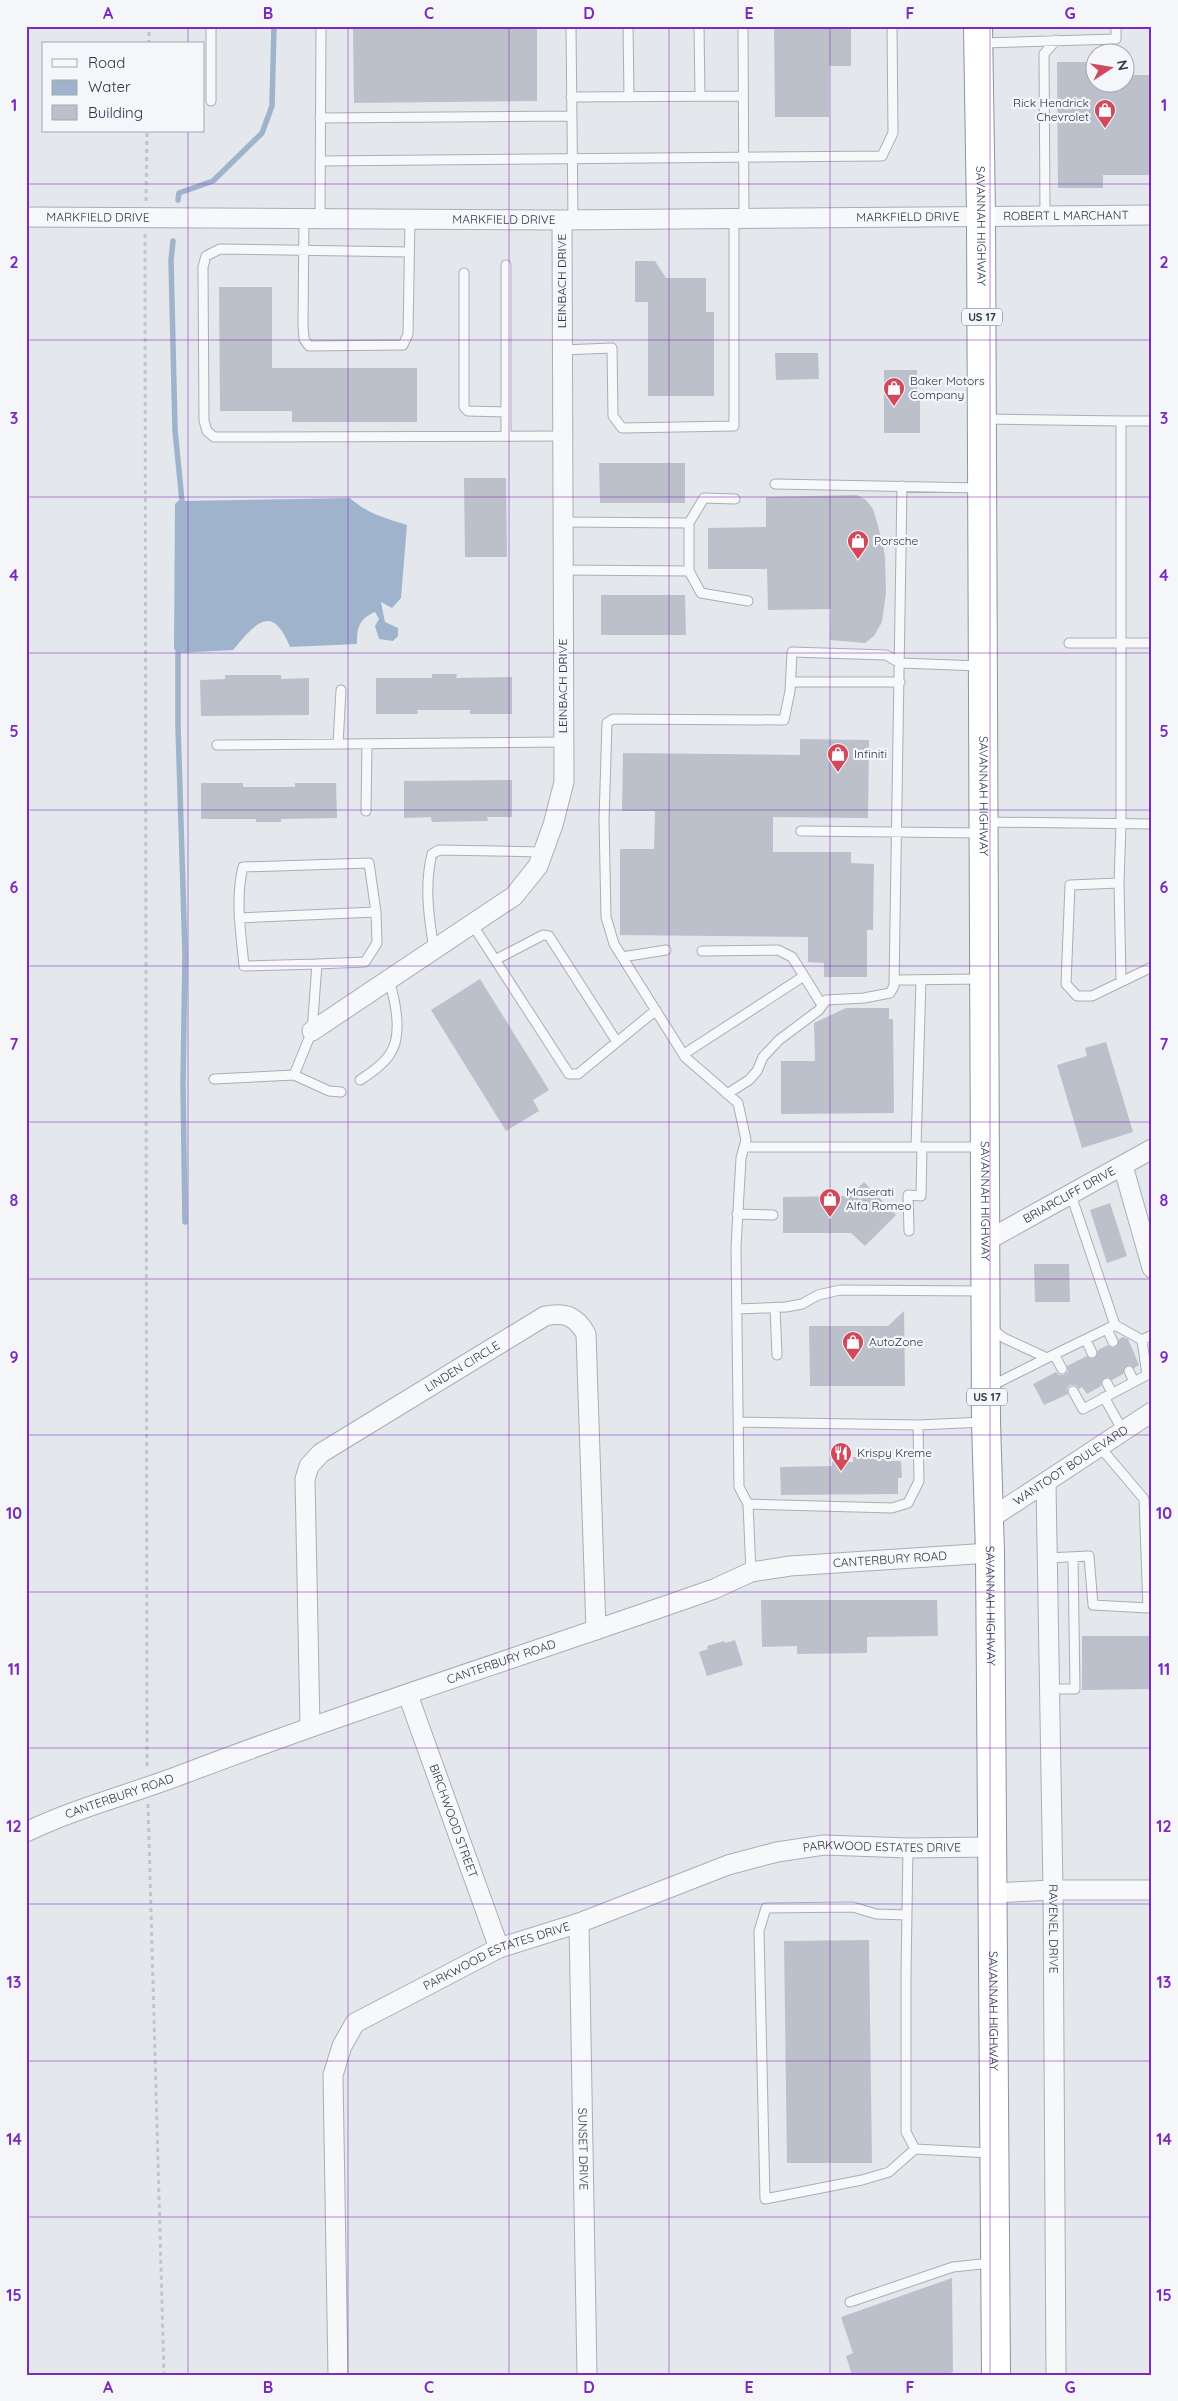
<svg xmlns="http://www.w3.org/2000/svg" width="1178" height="2401" font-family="Quicksand,sans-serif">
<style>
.water{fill:#9fb4cc}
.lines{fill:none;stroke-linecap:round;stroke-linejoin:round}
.stream{stroke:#9fb4cc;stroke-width:5.5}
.building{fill:#bbc0ca}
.service-casing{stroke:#a9aeb7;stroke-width:11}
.minor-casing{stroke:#a9aeb7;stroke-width:21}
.trunk-casing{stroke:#8b94a3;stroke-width:30}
.path{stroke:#c2c5cb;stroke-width:3;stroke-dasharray:4 4;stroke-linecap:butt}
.service{stroke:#f7f8fa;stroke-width:9}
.minor{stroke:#f7f8fa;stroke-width:19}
.trunk{stroke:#fff;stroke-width:28}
.grid{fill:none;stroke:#7b2cbf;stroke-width:1;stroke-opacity:0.55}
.labels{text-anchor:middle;stroke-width:4.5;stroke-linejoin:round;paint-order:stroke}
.shield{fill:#f4f6f9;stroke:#676e7b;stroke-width:1}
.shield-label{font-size:11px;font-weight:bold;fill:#2b3445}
.poi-label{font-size:12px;fill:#2b3445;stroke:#f4f6f9;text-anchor:start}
.street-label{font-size:12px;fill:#2b3445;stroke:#f4f6f9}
.neatline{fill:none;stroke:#7b2cbf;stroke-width:2}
.grid-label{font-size:16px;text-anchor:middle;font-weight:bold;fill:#7b2cbf}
</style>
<rect width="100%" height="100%" fill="#e4e7ec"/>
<!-- water -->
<path class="water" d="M350,498C366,513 387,519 407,525L401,598L392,608L381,602L385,622L398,628V636L393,641L379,639L375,626L379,619L375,612C359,619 357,627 357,644L290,647C272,602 255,624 233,650L178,653L174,649L175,504L178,501Z"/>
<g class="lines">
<!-- stream -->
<path class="stream" d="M178,200L179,193L213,181L262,133L272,106L274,26
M173,241L171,260L175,430L182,501
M178,653V726L185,954L183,1084L185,1222"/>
</g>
<!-- building -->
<path class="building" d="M353,26H537V101L354,103Z
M774,26H851V66H829V117H775Z
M1057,62H1096V82H1126V75H1152V175H1103V188H1058Z
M635,261H655L666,278H706V312H714V396H648V302H635Z
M219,287H272V368H417V422H292V411H220Z
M775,353H818L819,379L776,380Z
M884,370H917V400H920V433H884Z
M599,463H685V503H600Z
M464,478H506L507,557H465Z
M857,495L866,500L873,509L882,540L885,557L886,593L882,622L874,636L865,643L830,640L831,609L768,610L767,569H708V528L766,527V497Z
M601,595H685L686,635H601Z
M432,674H457L456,678L512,677V714H470V710H417L418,714H376V678H432Z
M225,675H281V679L309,678V715L201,716L200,680L225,679Z
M800,739L869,740L868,818L773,817V852H851V863L874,864L873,930H867V977H824V963L808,962V937L620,935V849H654L655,811H622L623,753L800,755Z
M512,780V817H487L488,821L432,822L431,817L404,818V781Z
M201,783H243V787H295V783H336L337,818L281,819V822H256V819H201Z
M480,979L549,1090L533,1100L539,1111L506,1131L431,1010Z
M846,1008H889V1019H893L894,1113L781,1114V1061H815L814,1023Z
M1106,1042L1133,1132L1082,1148L1057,1065L1087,1056L1085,1048Z
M864,1182L896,1215L865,1246L851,1233H783V1197L850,1196Z
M1110,1203L1127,1256L1107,1263L1090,1210Z
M1034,1264H1069L1070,1302H1035Z
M904,1311L905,1386H810L809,1326H888Z
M1123,1337L1128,1339L1139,1365L1134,1368L1130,1365L1126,1366L1123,1374L1112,1380L1108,1377L1104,1378L1101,1386L1087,1394L1082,1387L1079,1389L1076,1385H1070L1067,1388L1068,1394L1044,1405L1033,1384L1056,1372L1059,1375H1064L1068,1372L1067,1366L1087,1356L1091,1359L1095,1358L1098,1350L1108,1345L1112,1348L1116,1347L1119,1339Z
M886,1456V1461H901L902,1478H898V1494L781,1495L780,1467L832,1466V1462H853V1457Z
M761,1600H937L938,1636L867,1637V1653L797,1654V1646L762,1647Z
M1082,1636H1152V1689L1082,1690Z
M735,1640L743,1665L707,1676L699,1652L708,1649L707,1646L724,1641L725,1643Z
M869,1940L872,2163H787L784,1941Z
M952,2278L953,2372L944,2375H852L846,2356L853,2353L841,2317Z"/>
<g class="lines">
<!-- service casing -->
<g class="service-casing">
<path id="service" d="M211,26V101
M571,26L573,219
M628,26L629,97
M699,26L700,96
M743,26L744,218
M982,43L1116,39V26
M571,97L743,96
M320,118L572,116
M320,161L882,156L893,133L892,26
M1045,215L1044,54L1056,40
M320,217L321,26
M304,218L303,325L304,339L309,346L403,345L408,334L410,218
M409,252L220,249L206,256L203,267L204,421L207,431L214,437L562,436
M464,273V407L468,411L506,412
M562,350L612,348L613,416L622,428L734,426V218
M984,419L1121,421V824L1119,883L1070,885L1066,984L1077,996H1092L1152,967
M1121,421H1152
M506,436V265
M775,484L980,488
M689,523L704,498L735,499
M563,570L689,571V523L563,522
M689,571L701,593L748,601
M1069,643H1152
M791,682H900
M338,744L341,690
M217,745L564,742
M366,811L367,744
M987,822L1152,824
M801,831L981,833
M1119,883L1121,980
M239,918L376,912
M472,924L569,1074H578L656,1010
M434,950C429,918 424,886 432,854L439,850L543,852
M702,951L778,950L792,957L822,1005
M622,957L666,950
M495,960L543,935L549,936L617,1042
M317,964L365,962L377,943L376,912L369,863L243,867C235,899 241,934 244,966L317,964L312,1031L294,1075L329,1091L341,1092
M895,980L982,979
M684,1054L804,976
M214,1079L294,1075
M360,1080C371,1073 383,1065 390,1054C403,1035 395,1000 389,980
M727,1094L749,1080L757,1071L763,1057L779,1040L819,1010L826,1000L864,998L890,993L894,986L902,486
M744,1147H916L921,980
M918,1147H982
M1071,1195L1115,1325L1142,1340
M737,1214L773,1215
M909,1231L908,1195L921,1196L922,1147
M775,1308L777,1355
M737,1309L786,1307L802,1304L818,1295L840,1290L982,1291
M1107,1329L1113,1342
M1086,1340L1092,1353
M1055,1356L1062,1369
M1047,1358L1115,1325
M1129,1371L1134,1382
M1107,1383L1112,1393
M989,1387L1047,1358L1004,1338L991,1328
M1073,1391L1083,1409L1147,1375L1142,1340L1152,1335
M1104,1397L1123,1431
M739,1422L918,1425L984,1422
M748,1504L892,1508L908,1503L919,1481L918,1425
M1047,1558L1089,1556L1093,1605L1148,1608L1144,1499L1100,1447
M751,1572L748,1504L739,1487L736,1247L741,1158L746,1140L738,1103L685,1057L614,944L606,917L604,820L607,723L613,719L784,720L790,691L792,652L886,655L900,663L980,666
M1050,1689H1075L1073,1557
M908,1848L906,1974V2132L915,2149L990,2153
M907,1915L876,1914L853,1907L766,1908L759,1931L765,2199L862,2180L889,2172L915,2149
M850,2302L953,2267L991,2263"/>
</g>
<!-- minor casing -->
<g class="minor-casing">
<g id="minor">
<path id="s1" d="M26,217L562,220L1152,215"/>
<path d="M312,1031L514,896L538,866L553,825L564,782L562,220"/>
<path d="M1123,1166L1152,1268"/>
<path id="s2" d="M986,1241L1152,1149"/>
<path id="s3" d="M1046,1484L1053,1890L1056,2375"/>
<path id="s4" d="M988,1520L1152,1412"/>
<path id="s5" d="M408,1695L499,1948"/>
<path id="s6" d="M310,1726L305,1479L309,1466L321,1453L545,1316C565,1312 576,1316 586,1334L596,1630"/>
<path id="s7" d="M26,1832C78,1807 132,1794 186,1773C360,1707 538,1651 714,1589L751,1572L790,1566L990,1553"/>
<path d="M991,1893L1053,1890H1152"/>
<path id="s8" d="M579,1923L587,2375"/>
<path id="s9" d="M338,2375L333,2075L342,2046L355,2023L499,1948L579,1923L728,1865L777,1852L824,1845L908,1848L991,1847"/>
</g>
</g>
<!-- trunk casing -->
<g class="trunk-casing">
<g id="trunk">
<path id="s10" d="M978,26L981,215L986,1422L990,1553L996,2375"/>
</g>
</g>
<!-- path -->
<path class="path" d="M149,44V26
M146,201L147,131
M145,234L147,1768
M148,1804L164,2375"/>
<!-- service -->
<use href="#service" class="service"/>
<!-- minor -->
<use href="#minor" class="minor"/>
<!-- trunk -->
<use href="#trunk" class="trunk"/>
</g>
<!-- grid -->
<path class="grid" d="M188,26V44M348,26V2375M509,26V2375M669,26V2375M830,26V2375M990,26V2375M188,131V2375M26,184H1152M26,340H1152M26,497H1152M26,653H1152M26,810H1152M26,966H1152M26,1122H1152M26,1279H1152M26,1435H1152M26,1592H1152M26,1748H1152M26,1904H1152M26,2061H1152M26,2217H1152"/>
<!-- icons -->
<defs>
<g id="shop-pin" transform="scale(1.125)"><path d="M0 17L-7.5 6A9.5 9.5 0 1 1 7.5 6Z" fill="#d1495b" stroke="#f4f6f9"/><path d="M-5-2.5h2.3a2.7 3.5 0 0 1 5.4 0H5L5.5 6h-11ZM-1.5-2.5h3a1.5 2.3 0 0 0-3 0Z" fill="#fff"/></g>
<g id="restaurant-pin" transform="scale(1.125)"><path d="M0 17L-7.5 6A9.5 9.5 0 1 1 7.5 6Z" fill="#d1495b" stroke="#f4f6f9"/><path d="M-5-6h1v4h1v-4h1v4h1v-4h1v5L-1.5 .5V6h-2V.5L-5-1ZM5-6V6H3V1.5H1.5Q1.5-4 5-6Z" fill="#fff"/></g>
</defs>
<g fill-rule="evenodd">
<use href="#shop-pin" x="1105" y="110"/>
<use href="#shop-pin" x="894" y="388"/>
<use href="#shop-pin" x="858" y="541"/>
<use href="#shop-pin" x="838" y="754"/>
<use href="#shop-pin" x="830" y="1199"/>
<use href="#shop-pin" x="853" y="1342"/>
<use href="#restaurant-pin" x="841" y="1453"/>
</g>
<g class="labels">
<!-- shield labels -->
<g class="shield">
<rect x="962" y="308.5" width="40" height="17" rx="4"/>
<rect x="967" y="1388.5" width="40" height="17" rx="4"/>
</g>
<g class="shield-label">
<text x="982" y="321">US 17</text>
<text x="987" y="1401">US 17</text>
</g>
<!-- poi labels -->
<g class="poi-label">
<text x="1089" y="107" text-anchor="end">Rick Hendrick<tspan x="1089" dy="14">Chevrolet</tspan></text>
<text x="910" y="385">Baker Motors<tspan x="910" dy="14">Company</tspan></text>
<text x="874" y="545">Porsche</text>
<text x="854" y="758">Infiniti</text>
<text x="846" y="1196">Maserati<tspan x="846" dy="14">Alfa Romeo</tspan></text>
<text x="869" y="1346">AutoZone</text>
<text x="857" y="1457">Krispy Kreme</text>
</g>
<!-- street labels -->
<g class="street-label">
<text dy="4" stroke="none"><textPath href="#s1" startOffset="1040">ROBERT L MARCHANT</textPath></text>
<text dy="4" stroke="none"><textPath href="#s1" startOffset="882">MARKFIELD DRIVE</textPath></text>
<text dy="4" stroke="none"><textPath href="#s1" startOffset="72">MARKFIELD DRIVE</textPath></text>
<text dy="4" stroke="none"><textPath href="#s1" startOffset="478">MARKFIELD DRIVE</textPath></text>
<text dy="4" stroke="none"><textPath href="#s10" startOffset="200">SAVANNAH HIGHWAY</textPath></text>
<text transform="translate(562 281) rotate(-90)" y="4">LEINBACH DRIVE</text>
<text transform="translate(563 686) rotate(-90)" y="4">LEINBACH DRIVE</text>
<text dy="4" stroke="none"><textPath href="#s10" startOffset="770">SAVANNAH HIGHWAY</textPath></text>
<text dy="4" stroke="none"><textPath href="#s2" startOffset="95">BRIARCLIFF DRIVE</textPath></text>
<text dy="4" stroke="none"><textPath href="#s10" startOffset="1175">SAVANNAH HIGHWAY</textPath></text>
<text dy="4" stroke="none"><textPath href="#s6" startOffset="444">LINDEN CIRCLE</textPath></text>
<text dy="4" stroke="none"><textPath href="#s4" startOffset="99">WANTOOT BOULEVARD</textPath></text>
<text dy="4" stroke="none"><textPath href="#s7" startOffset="910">CANTERBURY ROAD</textPath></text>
<text dy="4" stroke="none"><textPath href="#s10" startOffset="1580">SAVANNAH HIGHWAY</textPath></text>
<text dy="4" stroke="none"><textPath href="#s7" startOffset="505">CANTERBURY ROAD</textPath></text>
<text dy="4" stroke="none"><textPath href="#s7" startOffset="100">CANTERBURY ROAD</textPath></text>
<text dy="4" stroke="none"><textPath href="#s5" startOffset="134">BIRCHWOOD STREET</textPath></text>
<text dy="4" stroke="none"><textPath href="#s9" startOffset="919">PARKWOOD ESTATES DRIVE</textPath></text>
<text dy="4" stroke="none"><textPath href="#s3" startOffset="445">RAVENEL DRIVE</textPath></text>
<text dy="4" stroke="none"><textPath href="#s9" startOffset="514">PARKWOOD ESTATES DRIVE</textPath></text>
<text dy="4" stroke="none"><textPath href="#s10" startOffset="1985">SAVANNAH HIGHWAY</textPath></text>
<text dy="4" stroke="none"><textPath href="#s8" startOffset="226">SUNSET DRIVE</textPath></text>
</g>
</g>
<!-- border -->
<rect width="1178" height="2401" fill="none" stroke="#f4f6f9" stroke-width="55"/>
<!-- legend -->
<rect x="42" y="42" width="162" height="90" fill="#f4f6f9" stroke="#a4a8b1"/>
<rect x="52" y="59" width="25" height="8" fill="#f7f8fa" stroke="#a4a8b1"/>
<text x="88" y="68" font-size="15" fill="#2b3445">Road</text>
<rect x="52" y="80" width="25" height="15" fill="#9fb4cc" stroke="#a4a8b1"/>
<text x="88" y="92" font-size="15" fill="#2b3445">Water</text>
<rect x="52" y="105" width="25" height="15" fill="#bbc0ca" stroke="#a4a8b1"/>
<text x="88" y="118" font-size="15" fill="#2b3445">Building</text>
<!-- north arrow -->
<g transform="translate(1110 68) rotate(78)"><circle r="24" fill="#f4f6f9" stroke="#a4a8b1"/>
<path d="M0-4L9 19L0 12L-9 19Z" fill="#d1495b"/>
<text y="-8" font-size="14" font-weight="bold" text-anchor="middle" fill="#2b3445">N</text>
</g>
<rect x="28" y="28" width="1122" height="2346" class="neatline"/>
<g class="grid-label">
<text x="108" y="19">A</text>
<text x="268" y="19">B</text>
<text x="429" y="19">C</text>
<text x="589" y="19">D</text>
<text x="749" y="19">E</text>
<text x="910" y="19">F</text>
<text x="1070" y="19">G</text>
<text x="14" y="111">1</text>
<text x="1164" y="111">1</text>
<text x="14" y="268">2</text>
<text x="1164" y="268">2</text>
<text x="14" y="424">3</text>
<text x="1164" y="424">3</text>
<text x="14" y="581">4</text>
<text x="1164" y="581">4</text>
<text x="14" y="737">5</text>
<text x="1164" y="737">5</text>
<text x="14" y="893">6</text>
<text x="1164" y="893">6</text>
<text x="14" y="1050">7</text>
<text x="1164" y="1050">7</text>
<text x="14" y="1206">8</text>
<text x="1164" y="1206">8</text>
<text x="14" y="1363">9</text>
<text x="1164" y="1363">9</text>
<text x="14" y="1519">10</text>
<text x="1164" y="1519">10</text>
<text x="14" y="1675">11</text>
<text x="1164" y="1675">11</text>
<text x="14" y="1832">12</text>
<text x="1164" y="1832">12</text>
<text x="14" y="1988">13</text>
<text x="1164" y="1988">13</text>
<text x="14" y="2145">14</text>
<text x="1164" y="2145">14</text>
<text x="14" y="2301">15</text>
<text x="1164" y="2301">15</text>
<text x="108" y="2393">A</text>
<text x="268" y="2393">B</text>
<text x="429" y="2393">C</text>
<text x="589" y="2393">D</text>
<text x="749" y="2393">E</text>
<text x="910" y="2393">F</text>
<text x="1070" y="2393">G</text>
</g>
</svg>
